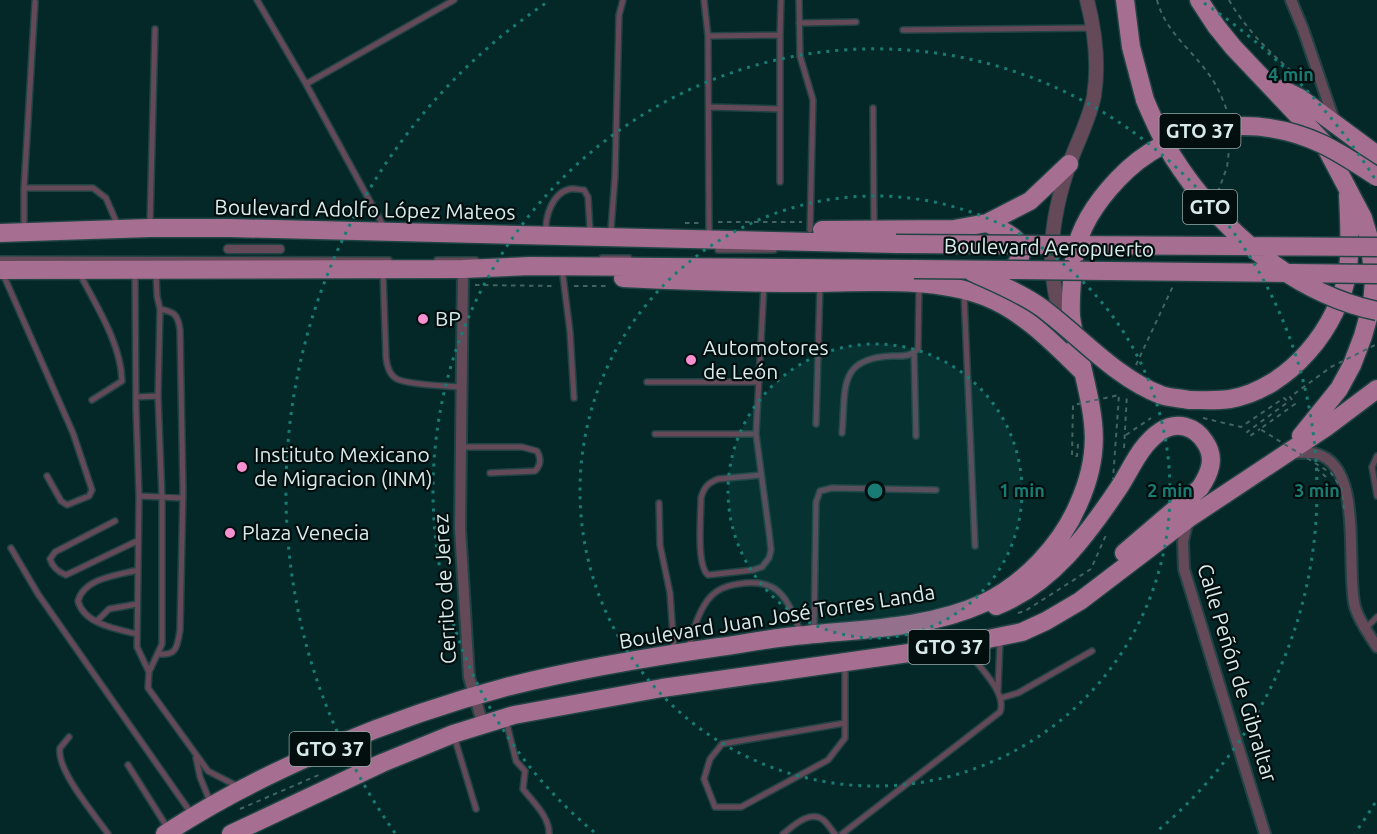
<svg xmlns="http://www.w3.org/2000/svg" width="1377" height="834" font-family="Ubuntu,sans-serif">
<style>
.lines{fill:none;stroke-linecap:round;stroke-linejoin:round}
.service-casing{stroke:#224343;stroke-width:8}
.pedestrian-casing{stroke:#224343;stroke-width:11}
.minor-casing{stroke:#224343;stroke-width:14}
.tertiary-casing{stroke:#224343;stroke-width:16}
.primary-casing{stroke:#224343;stroke-width:21}
.path{stroke:#446363;stroke-width:2;stroke-dasharray:4.5 4.5;stroke-linecap:butt}
.service{stroke:#644959;stroke-width:5}
.pedestrian{stroke:#644959;stroke-width:8}
.minor{stroke:#644959;stroke-width:10}
.tertiary{stroke:#644959;stroke-width:14}
.primary{stroke:#a66f91;stroke-width:18}
.primary-bridge-casing{stroke:#224343;stroke-width:21;stroke-linecap:butt}
.path-bridge{stroke:#446363;stroke-width:2;stroke-dasharray:4.5 4.5;stroke-linecap:butt}
.primary-bridge{stroke:#a66f91;stroke-width:18}
.ring{fill:none;stroke:#197c74;stroke-width:3;stroke-dasharray:3 6}
.poi-dot{fill:#f690d0;stroke:#030e0e;stroke-width:2}
.labels{text-anchor:middle;stroke-width:4.5;stroke-linejoin:round;paint-order:stroke}
.shield{fill:#030e0e;stroke:#98a9a8;stroke-width:1.5}
.shield-label{font-size:20px;font-weight:bold;fill:#d8ebea}
.street-label{font-size:21px;fill:#d8ebea;stroke:#030e0e}
.poi-label{font-size:21px;fill:#d8ebea;stroke:#030e0e;text-anchor:start}
.centre{fill:#197c74;stroke:#030e0e;stroke-width:3}
.ring-label{font-size:18px;text-anchor:middle;font-weight:bold;fill:#197c74;stroke:#030e0e;stroke-width:4.5;stroke-linejoin:round;paint-order:stroke}
</style>
<rect width="100%" height="100%" fill="#042828"/>
<g class="lines">
<!-- service casing -->
<g class="service-casing">
<path id="service" d="M257,0L306,84L385,229
M704,0L708,36L780,35L781,0
M799,0L800,56L813,100L810,230
M799,23L856,22
M903,30L1092,28
M780,35V182
M708,36L709,230
M306,84L454,0
M709,107L780,109
M873,108L874,225
M24,188H93L106,198L118,226
M150,223L155,29
M24,228V188L35,2
M611,229L615,176L619,15L623,0
M546,232C545,217 552,193 570,189C574,188 580,190 584,190L588,197L590,230
M718,250H774
M602,258H629
M0,259L389,260
M437,260H476
M383,273L386,358C387,366 389,375 397,379C409,385 446,386 461,387
M3,274L73,433L92,490L89,496L67,505L61,501L47,476
M80,274C96,306 121,343 122,381L92,400
M135,274L136,409L139,496L137,647L149,672
M156,274L157,296L160,309L158,396L162,498V644L149,672L148,688L208,771L239,787
M563,276L570,332L574,398
M964,294L975,546
M914,353L916,436
M647,382H759
M136,397L158,396
M816,424L820,285
M842,433C846,389 837,358 892,356C902,356 910,357 918,349L919,287
M655,434H756L764,285
M756,434L769,532L771,550L769,558L762,567L753,570L708,575C696,565 701,515 701,498C704,487 708,483 718,479L761,475
M460,447H522L537,451C541,458 541,465 535,471L490,473
M1377,456L1372,467L1377,496
M139,496L183,498
M659,503L660,545L670,593L674,650
M115,521L55,552L50,559C53,568 58,572 66,575L137,541
M11,548L38,594L191,813
M97,621L109,609L137,604
M1365,629L1377,617
M814,632L816,502L820,491L832,488L936,490
M137,634C116,629 84,624 78,601C84,578 118,575 138,570
M688,649C693,632 697,615 707,601C715,590 725,586 738,584C779,577 787,598 800,631
M158,654C177,656 177,647 180,630L183,491L180,330C178,315 175,312 160,309
M845,664V738L828,760L741,807H715L704,779L710,759L722,744L845,723
M998,690L1000,641
M1001,698L1018,693L1092,651
M506,720L516,761L525,771L523,789C532,801 550,817 549,834
M454,736L476,809
M69,737L60,748C56,770 95,815 108,834
M196,758L200,777L211,804
M128,765L167,827
M783,834C792,827 809,810 822,819C827,822 831,830 835,834
M842,834L1000,712C1008,693 976,663 964,647"/>
</g>
<!-- pedestrian casing -->
<g class="pedestrian-casing">
<path id="pedestrian" d="M228,249H280"/>
</g>
<!-- minor casing -->
<g class="minor-casing">
<path id="minor" d="M1291,0L1303,29L1334,120
M463,269L460,528L469,677L483,725
M1289,453C1298,453 1309,452 1317,454C1365,467 1345,569 1355,607C1359,621 1369,634 1377,647
M1188,520L1183,541L1184,569L1265,834"/>
</g>
<!-- tertiary casing -->
<g class="tertiary-casing">
<path id="tertiary" d="M1065,327C1044,272 1050,220 1069,165C1077,142 1089,121 1094,96C1099,64 1095,31 1087,0"/>
</g>
<!-- primary casing -->
<g class="primary-casing">
<path id="primary" d="M1125,0L1131,47L1145,100
M1199,0L1216,26L1233,47L1323,142L1363,218L1369,238L1374,281L1372,304L1363,336L1352,365L1339,389L1301,436
M1282,89L1300,98L1377,155
M987,223C996,227 1009,232 1016,240C1029,255 1014,270 1000,276
M822,230L954,229L987,223L1030,201L1069,164
M0,233L150,228H229L896,244
M0,270L463,269L530,266L914,269
M623,278C684,281 744,283 805,283C861,283 934,276 986,297C1024,312 1054,344 1083,372
M1189,400C1203,400 1217,401 1230,399C1289,389 1340,326 1348,269C1351,245 1349,220 1348,195
M996,606C1052,584 1088,534 1120,486C1132,467 1141,444 1161,431C1177,421 1195,426 1205,442C1216,458 1210,473 1200,488L1124,553
M165,834C264,769 396,716 510,686C578,669 649,657 719,647C748,643 777,637 806,635C865,629 929,628 984,603C1024,584 1061,545 1078,505C1105,446 1092,412 1079,353C1076,341 1072,328 1071,316C1070,297 1072,278 1074,260
M231,834L382,763L453,734L514,715L662,688L944,648L1022,632L1046,621L1080,601L1189,518L1325,428L1377,389"/>
</g>
<!-- path -->
<path class="path" d="M1157,0C1165,31 1189,47 1207,72C1217,84 1222,98 1228,113
M1229,0C1248,33 1276,59 1306,83
M1218,192L1227,167L1230,142
M718,222H802
M685,223H700
M475,285L556,286
M574,286H610
M1136,365L1173,286
M1203,418L1241,427L1284,398L1288,402L1247,432L1250,436L1260,429
M1126,435L1151,418
M1124,448L1127,394
M1316,468L1327,478
M1018,613L1025,611L1091,569L1106,535
M240,809L321,774"/>
<!-- service -->
<use href="#service" class="service"/>
<!-- pedestrian -->
<use href="#pedestrian" class="pedestrian"/>
<!-- minor -->
<use href="#minor" class="minor"/>
<!-- tertiary -->
<use href="#tertiary" class="tertiary"/>
<!-- primary -->
<use href="#primary" class="primary"/>
<!-- primary-bridge casing -->
<g class="primary-bridge-casing">
<path id="primary-bridge" d="M1145,100C1153,119 1162,139 1173,157C1219,229 1292,293 1377,311
M896,244L1377,247
M1075,254C1080,225 1098,200 1118,179C1171,123 1253,112 1322,144C1341,153 1359,165 1377,177
M914,269L1377,274
M972,272C996,283 1021,293 1042,308C1081,337 1116,378 1161,395C1170,398 1180,398 1189,400"/>
</g>
<!-- path-bridge -->
<path class="path-bridge" d="M1078,444L1077,456H1072L1073,405L1119,395L1113,479
M1344,509L1342,489L1331,473L1260,429L1295,404L1290,397L1331,367L1377,344"/>
<!-- primary-bridge -->
<use href="#primary-bridge" class="primary-bridge"/>
</g>
<!-- distance rings -->
<circle cx="875" cy="491" r="147" fill="#197c74" fill-opacity=".12"/>
<g class="ring">
<circle cx="875" cy="491" r="147"/>
<circle cx="875" cy="491" r="295"/>
<path d="M594 832A442 442 0 1 1 1156 832"/>
<path d="M1375 803A589 589 0 0 1 1355 833M395 833A589 589 0 0 1 546 3M1204 3A589 589 0 0 1 1375 179"/>
</g>
<!-- markers -->
<g class="poi-dot">
<circle cx="423" cy="319" r="6"/>
<circle cx="691" cy="360" r="6"/>
<circle cx="242" cy="467" r="6"/>
<circle cx="230" cy="533" r="6"/>
</g>
<g class="labels">
<!-- shield labels -->
<g class="shield">
<rect x="1159.5" y="114" width="81" height="34" rx="4.5"/>
<rect x="1183" y="190" width="54" height="34" rx="4.5"/>
<rect x="908.5" y="630" width="81" height="34" rx="4.5"/>
<rect x="289.5" y="732" width="81" height="34" rx="4.5"/>
</g>
<g class="shield-label">
<text x="1200" y="138">GTO 37</text>
<text x="1210" y="214">GTO</text>
<text x="949" y="654">GTO 37</text>
<text x="330" y="756">GTO 37</text>
</g>
<!-- street labels -->
<g class="street-label">
<text transform="translate(365 210) rotate(1)" y="7">Boulevard Adolfo López Mateos</text>
<text transform="translate(1049 248) rotate(1)" y="7">Boulevard Aeropuerto</text>
<text transform="translate(445 589) rotate(-93)" y="7">Cerrito de Jerez</text>
<text transform="translate(777 617) rotate(-9)" y="7">Boulevard Juan José Torres Landa</text>
<text transform="translate(1237 673) rotate(73)" y="7">Calle Peñón de Gibraltar</text>
</g>
<!-- poi labels -->
<g class="poi-label">
<text x="435" y="326">BP</text>
<text x="703" y="355">Automotores<tspan x="703" dy="24">de León</tspan></text>
<text x="254" y="462">Instituto Mexicano<tspan x="254" dy="24">de Migracion (INM)</tspan></text>
<text x="242" y="540">Plaza Venecia</text>
</g>
</g>
<circle cx="875" cy="491" r="9" class="centre"/>
<g class="ring-label">
<text x="1291" y="81">4 min</text>
<text x="1022" y="497">1 min</text>
<text x="1170" y="497">2 min</text>
<text x="1317" y="497">3 min</text>
</g>
</svg>
